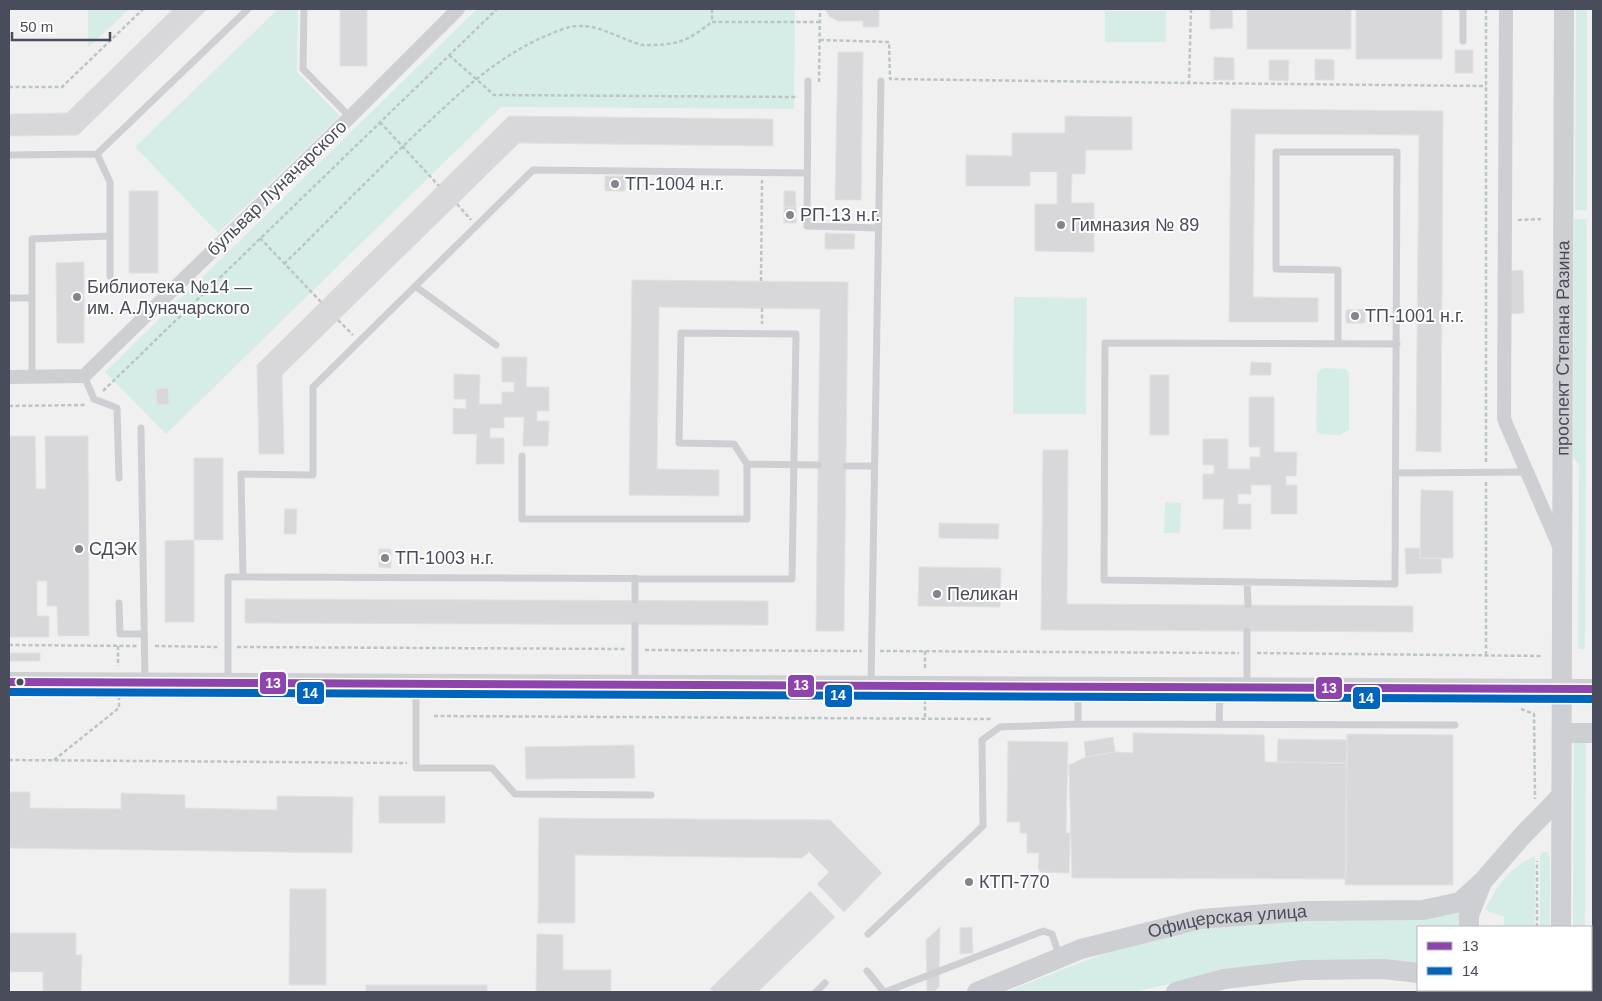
<svg xmlns="http://www.w3.org/2000/svg" width="1602" height="1001" font-family="Helvetica,sans-serif">
<style>
.green{fill:#d6ede7}
.building{fill:#d8d8da;stroke:#e1e1e2}
.lines{fill:none;stroke-linecap:round;stroke-linejoin:round}
.path{stroke:#bbc5c6;stroke-width:2.5;stroke-dasharray:4 2.5;stroke-linecap:butt}
.lane{stroke:#cecfd2;stroke-width:7}
.street{stroke:#cecfd2;stroke-width:14}
.secondary{stroke:#cecfd3;stroke-width:20}
.bus-1-casing{stroke:#fff;stroke-width:11}
.bus-2-casing{stroke:#fff;stroke-width:11}
.bus-1{stroke:#8e44ad;stroke-width:8}
.bus-2{stroke:#0065bd;stroke-width:8}
.poi-dot{fill:#83858e;stroke:#fff;stroke-width:2}
.bus-dot{fill:#494c5a;stroke:#fff;stroke-width:2}
.labels{text-anchor:middle;stroke-width:4;stroke-linejoin:round;paint-order:stroke}
.poi-label{font-size:18px;fill:#494c5a;stroke:#fff;text-anchor:start}
.street-label{font-size:18px;fill:#494c5a;stroke:#fff}
.line-badge{stroke:#fff;stroke-width:2}
.badge-label{font-size:14px;text-anchor:middle;font-weight:bold;fill:#fff}
</style>
<rect width="100%" height="100%" fill="#f0f0f0"/>
<!-- green -->
<path class="green" d="M88,9H129L88,48Z
M278,9H298L297,72L340,116L218,233L135,147Z
M477,9H795L794,109L501,107L166,434L105,372Z
M1576,9H1587V210H1575Z
M1105,11H1166V42H1105Z
M1574,219H1587L1585,649H1578L1579,465L1573,457Z
M1014,297L1087,298L1086,414H1013Z
M1326,368L1346,369L1349,373V430L1340,435L1320,434L1316,430L1317,374L1320,369Z
M1165,502L1181,503L1180,533H1164Z
M1574,739H1586L1585,927H1573Z
M1542,852H1547L1550,857V927H1540V856Z
M1535,856V927H1504V917L1485,910C1496,886 1511,866 1535,856Z
M1460,907L1462,927H1418V967L1203,976L1134,992H1006C1047,976 1089,958 1132,945C1162,936 1195,931 1226,926Z"/>
<!-- building -->
<path class="building" d="M173,9H207L78,135L9,136V114L67,113Z
M340,9H367V66H340Z
M825,9H879V27H863V21H838L829,16Z
M1210,9H1232L1233,28L1210,29Z
M1247,9H1351V49H1247Z
M1356,9H1442V59H1356Z
M1455,50H1473V73H1455Z
M838,52H863L861,200H835Z
M1214,57L1234,58V80H1214Z
M1315,59L1334,60V80H1315Z
M1269,60H1289L1288,81L1269,80Z
M1231,109L1443,111L1441,452L1416,451L1419,135L1255,134L1253,297L1318,298V322H1229Z
M509,116L773,119V146L519,143L282,375L284,454H259L257,365Z
M1065,116L1132,117V150H1086L1085,174H1072L1071,203H1094V252L1035,251V204H1057V172H1030V186H966V155L1012,156V133H1065Z
M605,176H625V191H605Z
M129,191H158V273H129Z
M784,191H795L796,207H784Z
M784,207H796V223H784Z
M825,233L855,234L854,249H825Z
M84,262V343H57L56,263Z
M1523,270L1524,313L1510,314V271Z
M632,280L848,282L844,631H816L820,309L659,307L657,469L719,470V496L629,495Z
M1365,309V323H1346V310Z
M502,357H527L526,387H549V411H537V421H549L548,446H523L524,417H504V428H490V438H504V464H476L477,434H453V408L466,409V399H454V374L480,375L479,404H502V392H514V382H502Z
M1251,362L1271,363V375H1250Z
M1150,375H1169V435H1150Z
M168,388L169,404L157,405L156,389Z
M1249,397H1274V452H1297L1296,476H1286V485H1297V514H1271V485H1251V494H1238V504H1251V529H1223L1224,499H1203V474H1214V465H1203V439H1228V469H1250V457H1260V447H1249Z
M9,436H35L36,489H46L45,436H88L89,636H58L57,606H47V581H37V616H49V637H9Z
M1043,450H1068L1067,604L1413,606V632L1041,630Z
M194,458H223V540H194Z
M1421,490L1453,491V558H1420Z
M285,509H297L296,534H284Z
M939,523L999,524L998,539L939,538Z
M194,540V622H165V541Z
M1405,548H1420V558H1441L1442,573L1406,574Z
M379,549H391V568L379,567Z
M919,567L1001,568L1000,607L918,606Z
M245,599L768,601V625L245,623Z
M9,653H40V661H9Z
M1133,733L1264,735L1265,762L1347,763L1346,879L1072,878L1069,765L1086,757L1115,752L1133,753Z
M1347,734L1453,735V885H1345Z
M1113,737L1115,752L1086,757L1084,742Z
M1278,739L1347,740V763L1277,762Z
M1008,741L1068,742L1066,833H1070L1069,873L1040,872L1038,868L1039,853H1027V833H1020V822H1007Z
M634,745L635,778L526,779L525,747Z
M9,792H30V808L121,809V793L185,795V808L277,810V796L353,797L352,853L9,848Z
M379,796H445V823H379Z
M539,818L830,820L882,873L844,912L817,884L829,872L809,852L802,858L575,855V923H538Z
M290,889H326V985H289Z
M810,891L835,917L758,992H714L710,989Z
M940,927L939,987L934,992H927L926,940Z
M972,927L973,953L960,954V928Z
M9,933H76V955H82L81,992H43V972H9Z
M537,934L563,935V970H611V992H536Z
M366,985H487V992H366Z"/>
<g class="lines">
<!-- path -->
<path class="path" d="M712,9V22H820
M1191,9L1189,83L1486,86
M820,40L889,42L890,79L1189,83
M449,55L494,95L798,97
M819,82L820,9
M9,87H62L143,9
M380,122L439,186
M457,204L471,220
M1518,220L1541,219
M260,238L321,302
M284,264C329,220 373,174 419,131C465,88 502,51 563,29C591,19 613,36 639,44C643,46 649,45 654,45C682,44 689,39 712,22
M761,281L762,180
M762,308V324
M338,320L353,335
M103,391L497,9
M9,406L87,405
M1486,462V9
M9,645L137,646
M118,646V666
M155,646L219,647
M237,647L627,649
M645,650L862,651
M880,651L1239,653
M925,651V670
M1257,653L1543,656
M1486,655V480
M925,700V718
M1521,709L1534,714L1535,799
M434,716L990,719L992,720
M9,760L407,763
M54,760L119,708V697
M1537,927V861
M1537,992V990"/>
<!-- lane -->
<path class="lane" d="M304,9L303,69L350,117
M1463,9V41
M808,81L807,226L879,228
M97,154L110,182V276
M9,155L97,154L248,9
M415,286L496,345
M9,298H31
M1338,343V270L1276,269V152H1397L1395,584L1104,580L1105,343L1397,344
M84,376L94,399L117,408L119,478
M32,377V239L110,236
M141,428L145,682
M747,464L818,465
M846,466H874
M1396,473L1527,472
M243,577L241,474L313,475V387L533,170L807,173
M1247,582L1248,605
M635,600V578
M119,603L120,634H144
M1247,631V687
M228,682V577L792,579L796,334L681,333L679,443L734,444L747,464V519H522V456
M635,682V625
M871,685L881,81
M416,686V768H492L515,794L651,795
M1078,689V724
M1219,724L1220,689
M868,934L983,826L982,740L1000,727L1078,724L1455,725
M867,971L884,992
M816,992L825,983
M885,992L1043,931L1052,934L1059,955"/>
<!-- street -->
<path class="street" d="M1506,9L1504,419L1559,546
M9,377L84,376L350,117L458,9"/>
<!-- secondary -->
<g class="secondary">
<path d="M9,682L1593,689"/>
<path d="M1562,733H1593"/>
<path d="M1469,927V915L1482,882L1523,835L1561,796"/>
<path id="s1" d="M1561,927L1564,9"/>
<path d="M1460,990L1464,992"/>
<path id="s2" d="M977,992L1081,949L1201,919L1306,911L1423,910L1460,902L1482,882"/>
<path d="M1176,992L1224,979L1303,970L1384,969L1418,973"/>
<path d="M1560,992V990"/>
<path d="M1593,992V973"/>
</g>
<!-- bus-1 casing -->
<g class="bus-1-casing">
<path id="bus-1" d="M9,682L1593,689"/>
</g>
<!-- bus-2 casing -->
<g class="bus-2-casing">
<path id="bus-2" d="M9,692L1593,699"/>
</g>
<!-- bus-1 -->
<use href="#bus-1" class="bus-1"/>
<!-- bus-2 -->
<use href="#bus-2" class="bus-2"/>
</g>
<!-- markers -->
<g class="poi-dot">
<circle cx="615" cy="184" r="5"/>
<circle cx="790" cy="215" r="5"/>
<circle cx="1061" cy="225" r="5"/>
<circle cx="77" cy="297" r="5"/>
<circle cx="1355" cy="316" r="5"/>
<circle cx="79" cy="549" r="5"/>
<circle cx="385" cy="558" r="5"/>
<circle cx="937" cy="594" r="5"/>
<circle cx="969" cy="882" r="5"/>
</g>
<circle class="bus-dot" cx="20" cy="682" r="4.5"/>
<g class="labels">
<!-- poi labels -->
<g class="poi-label">
<text x="625" y="190">ТП-1004 н.г.</text>
<text x="800" y="221">РП-13 н.г.</text>
<text x="1071" y="231">Гимназия № 89</text>
<text x="87" y="293">Библиотека №14 —<tspan x="87" dy="21">им. А.Луначарского</tspan></text>
<text x="1365" y="322">ТП-1001 н.г.</text>
<text x="89" y="555">СДЭК</text>
<text x="395" y="564">ТП-1003 н.г.</text>
<text x="947" y="600">Пеликан</text>
<text x="979" y="888">КТП-770</text>
</g>
<!-- street labels -->
<g class="street-label">
<text transform="translate(277 188) rotate(-44)" y="6">бульвар Луначарского</text>
<text dy="6" stroke="none"><textPath href="#s1" startOffset="579">проспект Степана Разина</textPath></text>
<text dy="6" stroke="none"><textPath href="#s2" startOffset="262">Офицерская улица</textPath></text>
</g>
</g>
<g class="line-badge">
<rect x="259" y="671" width="28" height="24" rx="5" fill="#8e44ad"/>
<rect x="787" y="674" width="28" height="24" rx="5" fill="#8e44ad"/>
<rect x="1315" y="676" width="28" height="24" rx="5" fill="#8e44ad"/>
<rect x="296" y="681" width="29" height="24" rx="5" fill="#0065bd"/>
<rect x="824" y="684" width="29" height="24" rx="5" fill="#0065bd"/>
<rect x="1352" y="686" width="29" height="24" rx="5" fill="#0065bd"/>
</g>
<g class="badge-label">
<text x="273" y="688">13</text>
<text x="801" y="690">13</text>
<text x="1329" y="693">13</text>
<text x="310" y="698">14</text>
<text x="838" y="700">14</text>
<text x="1366" y="703">14</text>
</g>
<!-- border -->
<rect width="1602" height="1001" fill="none" stroke="#494c5a" stroke-width="20"/>
<!-- legend -->
<rect x="1417" y="926" width="175" height="65" fill="#ffffff" stroke="#b6b7bd"/>
<rect x="1427" y="942" width="25" height="8" fill="#8e44ad" stroke="#b6b7bd"/>
<text x="1462" y="951" font-size="15" fill="#494c5a">13</text>
<rect x="1427" y="967" width="25" height="8" fill="#0065bd" stroke="#b6b7bd"/>
<text x="1462" y="976" font-size="15" fill="#494c5a">14</text>
<!-- scale -->
<path d="M12 32v8h98v-8" fill="none" stroke="#494c5a" stroke-width="2.5"/>
<text x="20" y="32" font-size="15" fill="#494c5a" stroke="#ffffff" stroke-width="4" paint-order="stroke">50 m</text>
</svg>
